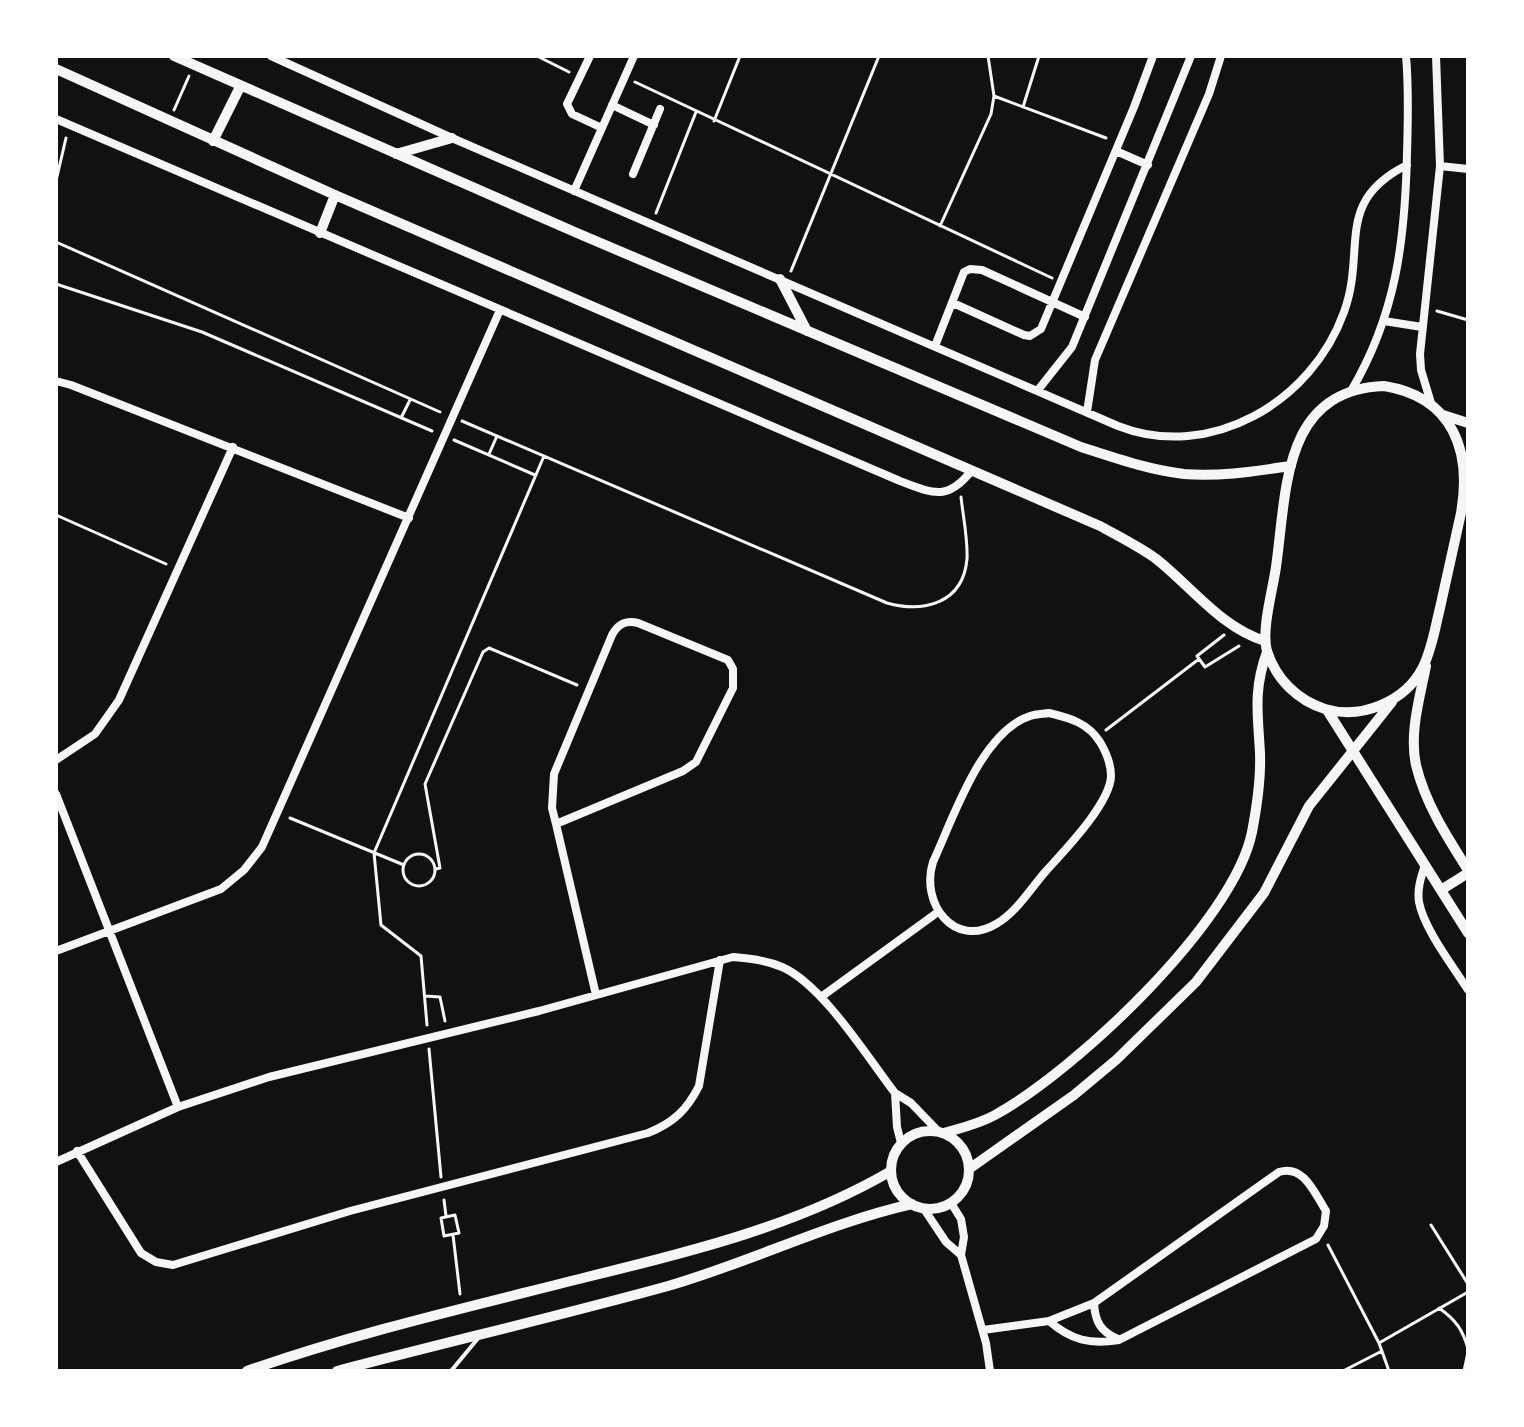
<svg xmlns="http://www.w3.org/2000/svg" width="1524" height="1427" font-family="'Source Sans 3',sans-serif">
<style>
.lines{fill:none;stroke-linecap:round;stroke-linejoin:round}
.path{stroke:#f5f5f5;stroke-width:3}
.service{stroke:#f5f5f5;stroke-width:4}
.minor{stroke:#f5f5f5;stroke-width:8}
.tertiary{stroke:#f5f5f5;stroke-width:10}
</style>
<rect width="100%" height="100%" fill="#111"/>
<g class="lines">
<!-- path -->
<path class="path" d="M537,56L569,72
M635,82L1052,278
M994,96L1106,138
M1023,107L1039,56
M174,110L189,76
M714,121L740,56
M56,181L66,138
M656,213L696,112
M940,226L991,114L994,96L988,56
M56,242L440,412
M791,271L879,56
M56,284L202,332L432,431
M1437,311L1468,320
M401,418L410,400
M462,421L887,603C923,613 963,604 967,559C968,539 963,516 961,497
M454,440L535,475
M489,454L497,436
M56,515L166,564
M1224,635L1197,656L1205,667L1239,646
M1106,730L1199,659
M290,818L404,865
M403 870a16 16 0 1 1 32 0a16 16 0 1 1-32 0Z
M436,869L440,868L425,784L483,652L489,648L577,685
M425,996L440,997L445,1021
M427,1025L421,956L381,925L374,853L544,456
M429,1049L441,1177
M444,1200L446,1216
M455,1215L459,1233L444,1236L441,1218Z
M1431,1225L1468,1284
M453,1235L460,1294
M1328,1245L1379,1343L1389,1371
M1439,1308C1456,1320 1463,1330 1468,1349
M1379,1343L1468,1292
M1343,1371L1382,1351
M1464,1371L1468,1352"/>
<!-- service -->
<path class="service" d="M451,1371L480,1336"/>
<!-- minor -->
<path class="minor" d="M271,56L452,138L1118,426C1210,462 1312,402 1344,312C1367,249 1333,202 1407,165
M590,56L567,104L572,114L602,128
M612,105L654,125
M56,119L900,481C934,494 948,501 972,470
M1116,151L1148,165
M1440,166L1468,169
M633,174L660,109
M574,191L634,56
M953,303L1024,335L1030,336L1041,329L1134,107L1153,56
M1384,321L1422,327
M935,346L964,272L970,269L982,270L1085,317
M56,381L71,385L409,518
M1038,390L1072,347L1191,56
M1351,391C1396,315 1405,241 1407,154C1408,122 1409,88 1406,56
M1431,403L1421,370L1420,354L1440,166L1436,56
M1087,412L1095,360L1209,94L1221,56
M1049,713C1070,718 1088,723 1100,742C1106,752 1111,764 1111,776C1110,804 1064,851 1046,871C1031,888 1016,913 996,924C954,949 920,903 933,862C953,819 981,732 1030,716C1036,714 1043,714 1049,713Z
M56,760L95,734L119,700L233,447
M56,794L178,1107
M556,824L552,808L554,774L612,635C618,624 626,620 638,623L728,660L733,669V688L696,762L683,771L556,824L596,995
M1425,865C1421,877 1417,889 1419,902C1424,929 1453,966 1468,990
M56,951L221,889L244,870L262,847L500,310
M821,997L938,912
M895,1093L897,1127L901,1143
M77,1151L141,1253L156,1262L173,1265L350,1211L648,1133C673,1123 687,1110 699,1086L720,960
M56,1162L178,1107L269,1077L539,1011L733,957C751,959 766,960 782,967C822,984 868,1058 895,1093L911,1103L938,1131
M951,1203L961,1219L964,1237L961,1255L986,1343L990,1371
M924,1209L946,1242L961,1255
M1094,1303C1095,1322 1101,1332 1118,1339
M983,1330L1049,1321C1071,1340 1090,1345 1119,1340L1316,1239L1324,1226L1326,1211C1315,1194 1304,1164 1279,1172L1094,1303L1049,1321"/>
<!-- tertiary -->
<path class="tertiary" d="M174,56L577,233L1081,447C1115,458 1149,470 1184,474C1220,477 1256,471 1291,466
M56,69L335,195L1100,526C1118,536 1138,546 1155,558C1190,585 1221,628 1265,641
M213,141L240,87
M396,154L452,138
M320,233L335,195
M780,279L807,331
M1384,386C1453,397 1472,451 1461,513C1454,545 1447,577 1440,608C1435,628 1432,649 1423,667C1406,701 1362,720 1325,709C1297,700 1276,679 1267,651C1261,630 1273,589 1276,567C1287,490 1282,390 1384,386Z
M1443,415L1468,423
M1426,666C1420,697 1409,733 1416,765C1425,803 1447,837 1468,870
M1327,710L1468,933
M1441,890L1468,873
M891 1170a39 39 0 1 1 78 0a39 39 0 1 1-78 0Z
M944,1133C961,1128 979,1124 995,1115C1075,1071 1234,922 1252,832C1257,806 1261,779 1260,753C1258,715 1253,690 1267,652
M969,1169L1074,1095L1116,1060L1196,982L1264,893L1309,806L1392,702
M247,1371C358,1332 473,1306 587,1277C690,1252 799,1225 891,1171
M337,1371C447,1342 559,1316 668,1286C751,1262 828,1223 912,1204"/>
</g>
<!-- border -->
<rect width="1524" height="1427" fill="none" stroke="#ffffff" stroke-width="116"/>
</svg>
